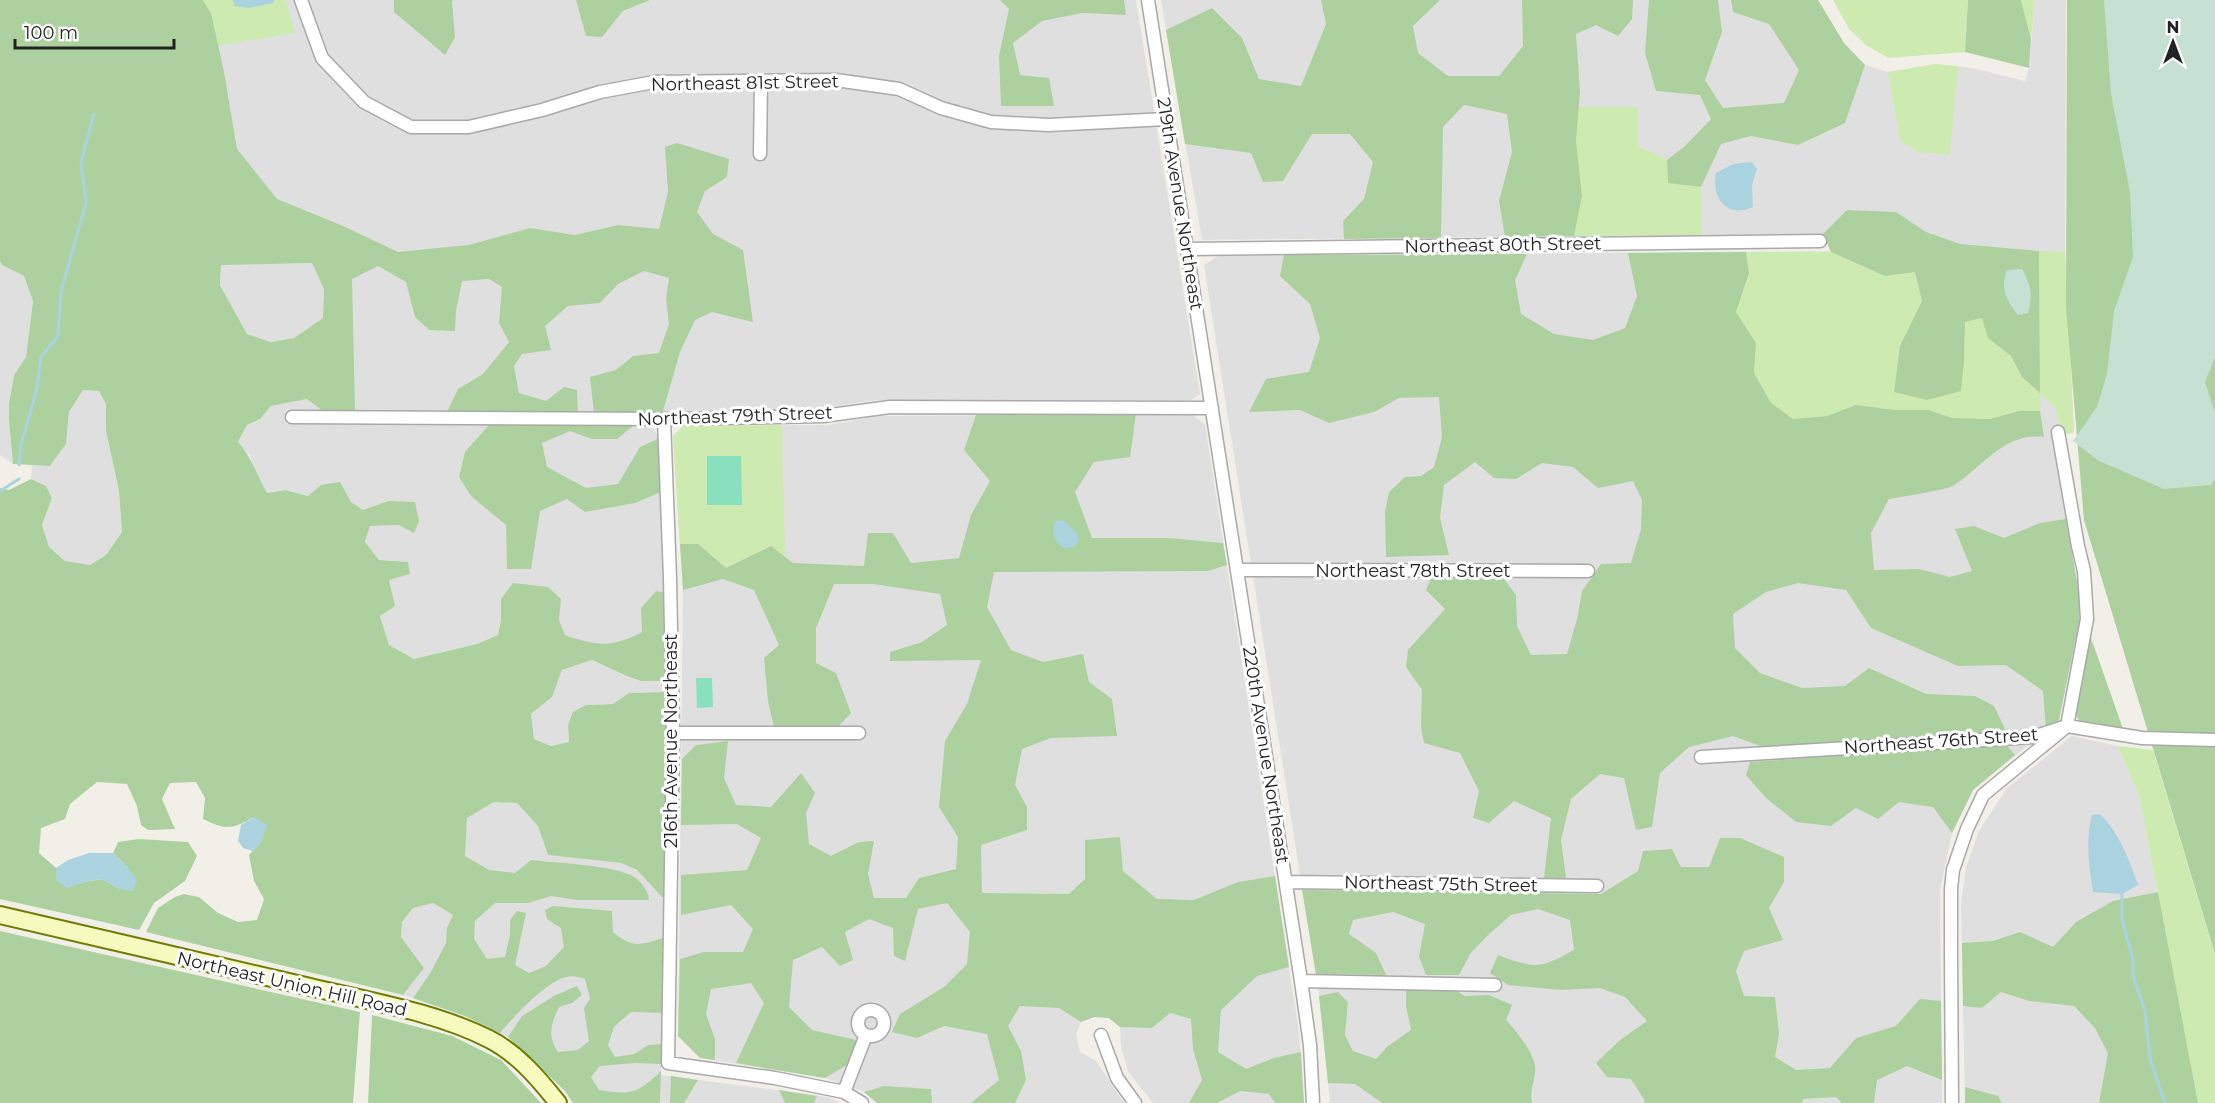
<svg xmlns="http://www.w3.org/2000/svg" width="2215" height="1103" font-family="Montserrat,sans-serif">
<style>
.residential{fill:#e0dfdf}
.grass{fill:#cdebb0}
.forest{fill:#add19e;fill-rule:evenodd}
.wetland{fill:#c6e0d4}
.pitch{fill:#88e0be}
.water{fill:#aad3df}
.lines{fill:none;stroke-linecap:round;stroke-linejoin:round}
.stream{stroke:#aad3df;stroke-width:3}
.street-casing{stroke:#a9a9a9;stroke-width:15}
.secondary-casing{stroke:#707d05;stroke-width:20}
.street{stroke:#fff;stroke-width:12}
.secondary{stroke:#f7fabf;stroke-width:16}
.labels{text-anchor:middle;stroke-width:6;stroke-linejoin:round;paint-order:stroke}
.street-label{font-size:18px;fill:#222;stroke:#fff}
</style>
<rect width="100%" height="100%" fill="#f2efe9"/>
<!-- residential -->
<path class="residential" d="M171,0H1136L1200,394L1191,400H878L804,410L594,413L355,411V424L650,425L660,438L664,592L656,591L642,632L627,641L607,645L584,642L565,635L559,620L560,599L548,587L501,599V620L498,635L477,644L414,659L389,645L380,616L379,560L365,542L370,526L399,525L388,501L363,510L321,485L308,496L285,490L267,493L256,475L250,455L238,443L247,425L260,419L271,406L307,399L324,412L325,289L323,318L294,338L271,342L247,334L220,285L221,265Z
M1161,0H1818L1844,43L1865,65L1888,72L1936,64L1972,68L2025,81L2029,68L2035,0H2066L2065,252L2074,432L2053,438L2080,599L2079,622L2059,720L1973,790L1952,833L1940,890L1942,1103H1330L1321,1008L1204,265L1218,256L1831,251L1823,234L1202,240Z
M0,261L2,265L24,276L33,301L26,357L14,375L9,403V421L13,464L0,455Z
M83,390L99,391L106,404V431L119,491L122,532L106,555L90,565L65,561L49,547L42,525L52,498L46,486L31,479L32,465L50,466L66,444L69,412Z
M1191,414L1205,424L1299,1032L1304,1103H1153L1128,1071L1121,1047L1120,1027L1109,1018L1094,1017L1081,1022L1076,1034L1080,1052L1096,1061L1124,1103H877L864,1092L825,1078L700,1058L678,1036L683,590L673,436L683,426L828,425L880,416Z
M592,660L629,677L641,681H665L666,692L629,693L613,704L586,705L568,725L569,742L551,746L533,740L531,714L552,697L562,670Z
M2072,736L2118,746L2139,794L2198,1103H1965L1961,903L1966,867L1979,831L2007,788Z
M494,802L517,803L538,826L548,855L621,863L637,870L662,896L667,897L661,1075L828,1097L840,1103H573L565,1091L534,1059L508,1037L465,1016L403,995L424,968L401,937L402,922L413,908L433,903L453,915L461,916L467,818Z"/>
<!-- grass -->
<path class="grass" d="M203,0H286L295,33L218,46L211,13Z
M1833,0H1968L1965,52L1889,58L1867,46L1849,29Z
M2021,0H2035L2031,39Z
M1936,64L1958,66L1950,155L1918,152L1900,140L1888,72Z
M1579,107H1638V146L1667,160L1668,183L1701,187L1702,235L1574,236L1582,196L1576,141Z
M2039,251L2065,252L2074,432L2064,435L2054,406L2041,394L2040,411H2019L1990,419L1952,418L1929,410H1895L1856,405L1827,416L1793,419L1771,403L1754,373L1756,343L1736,312L1749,273L1746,252H1831L1885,276L1915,272L1922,301L1900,346L1964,362L1965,322L1983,318L1988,338L2011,356L2022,377L2040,392Z
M782,425L785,557L771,546L726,568L698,544H680L673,436L683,426Z
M2118,746L2153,750L2215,955V1103H2198L2139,795Z"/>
<!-- forest -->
<path class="forest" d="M0,0H203L211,13L224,72L237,149L277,199L341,225L398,252L469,245L530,228L575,235L618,225L659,229L668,192L665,147L677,143L729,159L727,177L705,191L697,212L713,234L743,250L753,322L712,312L695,320L680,352L663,411L594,413L590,377L616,370L633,356L659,353L669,324L666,299L669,278L644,271L618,284L600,303L568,306L545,326L551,350L522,354L514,366L519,393L546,401L564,387L577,390L578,412H447L458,389L483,374L509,342L499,323L502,287L489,279L462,281L456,311L455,331L429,330L415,317L406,282L378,266L352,279L355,411L324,412L307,399L271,406L260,419L247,425L238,442C252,457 257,476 267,493L285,490L308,496L321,485L340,482L351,502L363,510L388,501L415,502L419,521L414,533L399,525L370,526L365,542L379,560L408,562L410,574L389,580L395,606L380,616L389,645L414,659L477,644L498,635L501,620V599L513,583L548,587L561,599L559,620L565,635C595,646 613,648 642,632L641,608L656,591L664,592L665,681H641L629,677L592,660L562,670L552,697L531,714L534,739L551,746L569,742L568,725L573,712L586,705L613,704L629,693L666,692L667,897H662L637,870L621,863L548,855L538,826L517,803L494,802L467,818L465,856L489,870L515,873L531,860C555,863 616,865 634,877C641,881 649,892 649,900H577L552,896L528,903H495L475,921L474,939L487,959L505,957L510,935V920L517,911L526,913L515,965L529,973L546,966L564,947L561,928L547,919L545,910L553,906L612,911L613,932C633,949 642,945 665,937L663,1013L631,1012L614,1027L608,1045L615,1057L634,1054L648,1045L662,1044L661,1064L635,1063L600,1066L591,1077L599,1090C631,1095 637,1094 661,1071L660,1103H573L565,1091L508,1037L522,1016L554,996L577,986L582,995L572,1003L559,1007C551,1024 547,1035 558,1052L578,1050L589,1041L584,1008L590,999L585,979C579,977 573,975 566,977C547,981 513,1017 500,1033L465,1016L413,998L431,972L446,943L447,928L453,915L433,903L413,908L402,922L401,937L424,968L403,995L146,932L158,908L175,897L184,894L199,897L218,913L238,922L257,920L264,899L254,881L249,855L261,842L254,817C231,830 226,830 203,819L205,798L196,782L170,783L162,799L175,829L148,830L141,825L137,806L127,784L97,782L70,804L65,819L41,828L39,853L56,868L57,880L67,887L84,882L102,879L120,889L128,868L113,853L118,842L139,839L188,842L197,856L185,881L154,903L139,930L0,899V488L9,490L31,479L46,486L52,498L42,525L49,547L65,561L90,565L106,555L122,532L119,491L106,431V404L99,391L83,390L69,412L66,444L50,466L13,464L9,421V403L14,375L26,357L33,301L24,276L2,265L0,261ZM312,263L324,289L323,318L294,338L271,342L247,334L220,285L221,265Z
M394,0H453L452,2L455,37L445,55L394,12Z
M576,0H650L623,11L602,37L586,36Z
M1000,0H1124L1126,15L1082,13L1042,21L1013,43L1020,75L1049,78L1054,106H1001L999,56L1009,9Z
M1321,0H1440L1413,26L1418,53L1448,76H1499L1523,46L1522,0H1633L1632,19L1618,36L1596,25L1576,34L1580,92L1576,141L1582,196L1574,236L1505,237L1499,201L1512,152L1507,114L1464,105L1443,127L1441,238L1344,239L1343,221L1364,199L1373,162L1350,134H1312L1283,181L1263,182L1251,153L1185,144L1166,30L1212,8L1242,38L1259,79L1301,86L1326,24Z
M1649,0H1718L1722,32L1705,80L1723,108L1784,103L1799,70L1769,24L1733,12L1731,0H1818L1844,43L1865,65L1845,123L1798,145L1751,136L1721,144L1701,187L1668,183L1667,160L1685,146L1711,119L1700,95L1656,91L1645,53Z
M1968,0H2021L2031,39L2029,68L1965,52Z
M2067,0H2215V954L2084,520L2066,307Z
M1847,210L1896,212L1926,232L1960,244L2039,251L2040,393L2022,377L2011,356L1988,338L1982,318L1965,322L1964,362L1961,391L1927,400L1894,392L1900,346L1922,301L1915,272L1885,276L1831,252L1823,234Z
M1746,252L1749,273L1736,312L1756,343L1754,373L1771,403L1793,419L1827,416L1856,405L1895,410H1929L1952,418L1990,419L2019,411H2040L2044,437C2004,432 1983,467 1953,486C1946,490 1900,497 1889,499L1871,533L1874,570L1919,569L1950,577L1972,571L1955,529L1974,526L2004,538L2040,523L2066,519L2080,599L2079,622L2059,720L2046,730L2043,691L2006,665L1958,666L1871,628L1846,590L1798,583L1766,592L1733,614L1735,648L1760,673L1802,688L1845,686L1869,668L1926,694L1975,696L1994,706L2007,733L1766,748L1733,736L1689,747L1660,773L1652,827L1636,830L1624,778L1600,774L1571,799L1561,840L1566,878H1544L1551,818L1514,801L1489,823L1473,818L1479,791L1460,753L1424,743L1421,727L1422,690L1406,667L1408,650L1445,609L1426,590L1431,578L1504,579L1516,595L1517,626L1531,655L1567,654L1577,619L1582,591L1601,564L1631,563L1641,529L1642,500L1633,481L1598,488L1573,467L1542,463L1516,479L1494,478L1475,462L1444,485L1440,518L1449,555L1386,557L1385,512L1389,492L1405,477L1421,476L1434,467L1442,437L1439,397L1399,398L1374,412L1329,423L1300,410L1249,412L1266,379L1309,372L1320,338L1310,304L1280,276L1284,255L1527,254L1515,280L1521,314L1554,334L1593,340L1625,328L1637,296L1628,253Z
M1136,414L1130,457L1094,462L1075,492L1092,538H1169L1223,543L1227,565L1208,571L994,572L987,607L1011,650L1043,662L1083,654L1089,682L1112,699L1117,736L1051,738L1022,749L1015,785L1027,807V830L981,845L982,893L1069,894L1085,879V840L1120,837L1123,871L1157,899L1194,900L1238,882L1275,876L1289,967L1257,976L1221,1010L1218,1052L1246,1069L1274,1058L1301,1052L1304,1103H1275L1269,1094L1240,1091L1217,1103H1189L1202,1080L1193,1049L1191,1019L1170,1013L1152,1028L1120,1027L1109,1018L1094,1017L1081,1022L1059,1008L1020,1006L1008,1026L1021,1051L1026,1080L1015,1103H971L999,1080L987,1034L944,1026L917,1038L892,1032L900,1014L944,987L967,964L970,932L947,903L918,909L905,961L894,956L893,928L869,919L845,932L853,960L840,966L822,947L793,960L789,1007L812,1030L856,1040L847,1065L825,1078L736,1063L764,1003L751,983L711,989L706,1014L715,1039V1060L700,1058L678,1036L680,959L704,952H743L753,929L731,905L681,915V875L747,870L761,838L737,824L681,825L682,759L696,745L728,741L724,778L736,805L771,807L801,773L815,793L806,813L809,844L831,856L859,842L874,841L868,874L874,898H906L919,878L956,869L958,837L939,807L945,741L967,704L981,660L890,661V652L922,642L947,625L940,594L873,584H834L816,628V663L836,673L851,713L838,727H774L768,701L764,658L779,645L754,590L723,579L683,590L680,544H698L726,568L771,546L793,563L864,566L868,533H893L911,563L959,558L971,515L990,481L964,450L976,415Z
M489,425H634L617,439H592L570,431L542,443L547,467L586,488L618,484L640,447L660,438L661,492L635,503L585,512L567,499L540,511L531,569H507L506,525L471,496L459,477L465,452Z
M2089,632L2123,729L2080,722L2075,714Z
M2007,745L2015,755L1973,790L1952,833L1933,807L1899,802L1878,819L1856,808L1831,826L1796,822L1766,798L1746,775L1750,762Z
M1720,838H1740L1784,857V882L1769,908L1783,940L1744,951L1736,971L1744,996L1775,997L1779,1034L1775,1057L1796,1070L1830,1068L1856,1038L1896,1026L1920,999L1941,1001L1942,1080L1907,1066L1877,1080L1874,1103H1842L1836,1097L1803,1099L1802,1103H1643L1645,1101L1631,1079L1607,1077L1596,1063L1620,1040L1647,1021L1625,997L1600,988L1562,990L1508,985L1490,973L1498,955C1535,969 1540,969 1574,950L1570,920L1538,909L1511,915L1487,936L1470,954L1459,975H1426L1419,957L1425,924L1393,912L1353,920L1349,934L1376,953L1386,975L1316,974L1302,890L1601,894L1638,871L1643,851L1672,849L1681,867H1709Z
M2158,892L2198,1103H2099L2108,1053L2095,1028L2074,1006L2029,1001L2001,992L1982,1008L1963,1006L1962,943L1993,941L2020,932L2053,947L2076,922L2113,901Z
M0,931L360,1012L353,1103H0Z
M1406,988H1453L1464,996L1489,995L1512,1005L1506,1020C1516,1031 1532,1050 1535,1065C1537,1076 1529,1090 1532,1103H1382L1355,1084L1328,1083L1319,996L1338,992L1348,1002L1345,1035L1353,1051L1376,1059L1388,1046L1411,1030L1406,1006Z
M372,1015L452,1036L501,1060L541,1103H368Z
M671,1076L698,1080L684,1103H670Z
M884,1086L931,1089L932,1103H877L864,1092Z
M1965,1087L1998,1096L2002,1103H1965Z
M779,1090L817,1096L814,1103H785Z"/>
<!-- wetland -->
<path class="wetland" d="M2104,0H2215V357L2205,382L2215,413V479L2211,485L2164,489L2099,461L2073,441L2097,407L2107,374L2114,311L2133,257L2130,192L2111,94Z
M2022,269C2031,284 2033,296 2028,313L2018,315C2006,300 2000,288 2007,270Z"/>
<!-- pitch -->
<path class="pitch" d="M707,456H741L742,505H707Z
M696,678H712L713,707L697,708Z"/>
<!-- water -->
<path class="water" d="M233,0H274L273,3L249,8L234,6Z
M1752,162L1757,169L1752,185L1753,207C1727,219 1711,198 1716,173L1733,164Z
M1063,520L1077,533L1079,542L1074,547L1064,548C1054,541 1051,534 1055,521Z
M2100,814C2120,834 2129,859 2138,885L2122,894L2093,892C2089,866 2085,841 2092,815Z
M254,817L267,825L261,842L253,851L243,848L238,841L241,825Z
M89,853H113L128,868L137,880L133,891L120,889L102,879L84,882L67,888L56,880V868L68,860Z"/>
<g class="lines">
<!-- stream -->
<path class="stream" d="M19,465L21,445L37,389L41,357L58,336L61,291L86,203L81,162L94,114
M0,491L19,479
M2122,894V919L2133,960V976L2145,1011L2150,1059L2165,1103"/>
<!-- street casing -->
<g class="street-casing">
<path id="street" d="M301,0L322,58L364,102L411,127H469L542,110L600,92L654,82L836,80L899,89L941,108L991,122L1049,125L1166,119
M1148,0L1301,981L1310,1045L1313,1103
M760,154L761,81
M1187,249L1820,241
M292,417L673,419L823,416L890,407L1212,408
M664,419L670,578L673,733L668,1063L775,1078L844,1092L862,1103
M1238,570L1588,571
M673,733H859
M1701,757L2033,737L2067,726L2142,738L2215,740
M1286,882L1597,886
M1301,981L1495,985
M858 1023a13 13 0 1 1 26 0a13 13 0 1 1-26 0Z
M1101,1035L1117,1078L1135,1103
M844,1092L866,1035
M1952,1103L1951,956V889L1953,870L1967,829L1983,795L2067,726L2087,619L2084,571L2078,546L2058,432"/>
</g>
<!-- secondary casing -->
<g class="secondary-casing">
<path id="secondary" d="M0,915C102,938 204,963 306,986C364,1000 436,1012 489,1039C517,1053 539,1079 558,1103"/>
</g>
<!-- street -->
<use href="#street" class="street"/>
<!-- secondary -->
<use href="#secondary" class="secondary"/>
</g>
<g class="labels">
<!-- street labels -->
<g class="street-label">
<text transform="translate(745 83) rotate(-1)" y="6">Northeast 81st Street</text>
<text transform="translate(1180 204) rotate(81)" y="6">219th Avenue Northeast</text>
<text transform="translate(1503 245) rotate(-1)" y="6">Northeast 80th Street</text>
<text transform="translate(735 416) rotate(-2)" y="6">Northeast 79th Street</text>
<text x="1413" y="577">Northeast 78th Street</text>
<text transform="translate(671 741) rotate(-90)" y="6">216th Avenue Northeast</text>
<text transform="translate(1941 741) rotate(-4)" y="6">Northeast 76th Street</text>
<text transform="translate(1266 755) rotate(81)" y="6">220th Avenue Northeast</text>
<text transform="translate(1441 884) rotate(1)" y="6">Northeast 75th Street</text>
<text transform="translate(292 984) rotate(13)" y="6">Northeast Union Hill Road</text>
</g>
</g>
<!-- north arrow -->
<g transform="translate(2173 42)" stroke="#ffffff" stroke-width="4.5" paint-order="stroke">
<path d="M0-4.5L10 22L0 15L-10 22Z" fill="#222222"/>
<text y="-9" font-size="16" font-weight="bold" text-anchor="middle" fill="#222222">N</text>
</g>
<!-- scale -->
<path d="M15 39v9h159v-9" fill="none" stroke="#222222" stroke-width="3"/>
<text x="24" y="39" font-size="18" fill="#222222" stroke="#ffffff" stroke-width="4.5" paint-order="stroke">100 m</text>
</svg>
